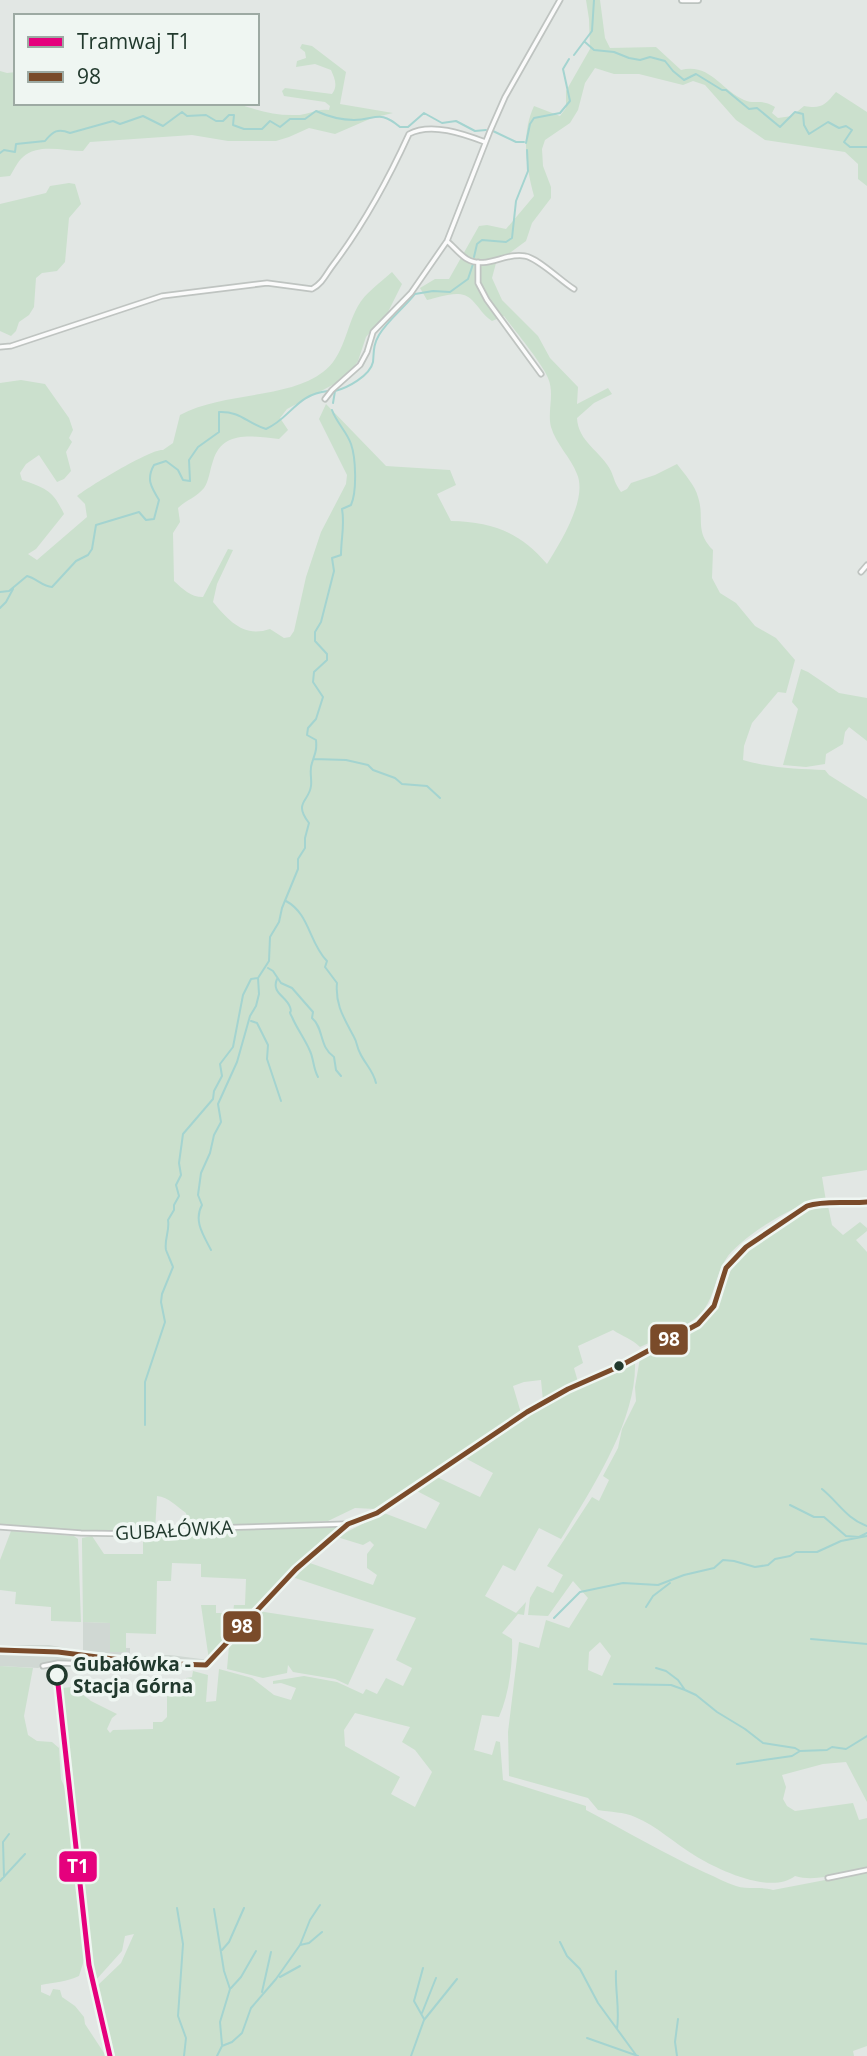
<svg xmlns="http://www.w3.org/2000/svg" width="867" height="2056" font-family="'Open Sans',sans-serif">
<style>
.built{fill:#d0d8d3}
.green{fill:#cbe0cd;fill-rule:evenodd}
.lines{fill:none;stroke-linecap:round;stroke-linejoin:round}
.stream{stroke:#a4d4d0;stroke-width:2}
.street-casing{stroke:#bfc4c1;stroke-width:7}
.secondary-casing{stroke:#bcc3bf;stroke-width:8}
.street{stroke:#fbfbfb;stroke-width:3.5}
.secondary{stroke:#fbfbfb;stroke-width:4.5}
.bus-1-casing{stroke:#eff6f2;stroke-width:10}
.bus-1{stroke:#7a4b2a;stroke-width:5}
.tram-1-casing{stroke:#eff6f2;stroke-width:10}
.tram-1{stroke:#e5007d;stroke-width:5}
.bus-dot{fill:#21392d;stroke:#eff6f2;stroke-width:2.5}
.stop-dot{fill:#eff6f2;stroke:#21392d;stroke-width:3.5}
.labels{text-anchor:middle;stroke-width:7;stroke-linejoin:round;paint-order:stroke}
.street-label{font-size:19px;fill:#21392d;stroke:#eff6f2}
.stop-label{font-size:19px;font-weight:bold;fill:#21392d;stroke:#eff6f2;text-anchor:start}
.line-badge{stroke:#eff6f2;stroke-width:2.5}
.badge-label{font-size:19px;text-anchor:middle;font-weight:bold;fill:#fff}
</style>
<rect width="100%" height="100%" fill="#e2e7e4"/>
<!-- built -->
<path class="built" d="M83,1622L110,1623L111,1652L126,1651V1648H130V1656L161,1657L162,1655H170L209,1660V1667L175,1668L123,1662H52L38,1668L0,1666V1645H49L83,1651Z"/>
<!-- green -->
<path class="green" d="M586,0H600L605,38L610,48L656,47L681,70C710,63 721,90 744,100C755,105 761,98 775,107L772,113L778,118L792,116L804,106C822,109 825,105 836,92L867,112V186L858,179V164L845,152L765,140L736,120L705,85L693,81L683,85L639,74H614L595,68L585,83L578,110L570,123L545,140L542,149L543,166L551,187V198L532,223L526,241L496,263L492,278L502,300L538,336L550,358L578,387L577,404L608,388L612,394L594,403L577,418C578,442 601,451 611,471C614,478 615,484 621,492L627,489L631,483L655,475L677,464C685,475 695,485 698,497C705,518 694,531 713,550L712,578L720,593L736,603L755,626L776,638L795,660L786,693L778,692L752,723L744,746L743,760C770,768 797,769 825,770L829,775L867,799V1170L822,1177L826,1201C803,1197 739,1238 726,1259C714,1277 715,1302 697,1317C681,1330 659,1338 640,1347C632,1339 622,1336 613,1330L578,1346L583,1363L574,1368L578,1382L543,1401L541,1380L524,1382L513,1386L521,1413L442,1467L375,1509L355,1508L328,1521L187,1528L186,1513C177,1507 169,1497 157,1496L155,1531H81L0,1525V383L21,380L45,384L69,418L73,430L69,438L72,442L66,452L71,471L64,479L57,482L39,455L26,464L20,473L22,480C45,488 53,490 64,514L36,549L28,554L37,560L87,517L85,504L77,496C88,487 152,448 163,450L173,443L180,415C222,392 288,399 323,372C344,357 346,327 358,306C365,293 381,282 392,272L402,284L388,312L366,337L358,361L352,370L340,381L287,409L280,418L288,430L279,439C252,436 222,430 213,461C210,469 209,481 204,488C197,497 186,500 178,508L180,522L173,533L174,581C183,589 190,597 203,597L228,549L233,550L217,584L213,602C229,621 244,638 270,629L284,638L290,637L294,631L306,577L321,532L346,484L347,475L319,419L326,404L386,466L450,470L456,485L437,494L451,521C493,522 520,532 547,564C560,543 588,499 577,474C571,458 556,444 551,427C547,411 555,394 548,378C542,363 515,331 504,316L492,321C482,314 480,308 472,300C461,288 441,297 427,300L420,288L435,279H449L479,226L487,225L506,229L534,196C526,167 521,134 534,106L560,116L566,108V91L590,49L589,19Z
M302,44L312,46L346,72L340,104L393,113L372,118L335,134L309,128L289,137L276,141H228L192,135L90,142L83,151C64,151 38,143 23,157C17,162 14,170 10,176L0,177V71L7,73L16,72V103H236C255,110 276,116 296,115C308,115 317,108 329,110L330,106L325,102L284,96L282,91L285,88L332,94C338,86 335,79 331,70L315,64L296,67L297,61L306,58L305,52L300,48Z
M69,183L75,184L81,204L69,218L65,262L57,271L42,273L36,278L34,307L29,315L19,322L16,331L11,336L0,331V204L46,193L50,186Z
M801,669L808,672L839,693L867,698V741L849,727L845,732L843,744L826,754L825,764L806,767L783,765L798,709L792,702Z
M818,1205L828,1206L832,1225L843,1235L860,1222L867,1228V1231L856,1240L867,1252V1802L846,1762L823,1764L782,1775L786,1787L783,1799L787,1806L795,1811L853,1803L859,1820L867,1818V1868C844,1871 818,1883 795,1876C771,1895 718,1870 694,1855C674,1843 657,1826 635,1817C624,1812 610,1812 598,1810L588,1798L509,1776L508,1732L519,1642L539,1648L546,1620L569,1628L588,1598L573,1581L548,1616L528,1615L530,1598L537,1586L553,1593L563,1575L547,1566L592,1497L599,1501L609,1480L603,1476L618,1448L622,1429L636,1401L635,1387L640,1358L673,1339L701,1326L720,1296L733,1265L745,1250L782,1223ZM600,1642L611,1656L602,1676L588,1670L589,1652Z
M635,1362C637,1421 591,1490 561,1539L539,1528L515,1571L503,1565L485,1596L516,1613L526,1602L524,1615L518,1614L502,1633L512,1639C513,1664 509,1694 499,1717L482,1715L474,1750L492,1755L496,1741L500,1742L503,1780L586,1806V1810C626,1831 665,1854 706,1873C716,1877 726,1883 736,1886C748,1890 760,1886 773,1890L867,1872V2046L853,2051L854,2056H115L97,1986L121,1963L134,1934L125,1936L122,1951L95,1981L87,1927L61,1688L73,1687L91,1701L117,1714L112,1718L107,1729L110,1733L113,1730L153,1729V1722H162L167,1717V1696L173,1697L174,1692H184L186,1678L192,1677L193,1671L208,1675L206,1702L216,1701L219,1669L252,1678L274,1695L291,1700L296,1688L281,1683L273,1684V1681L304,1676L337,1682L363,1694L366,1689L377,1694L386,1678L403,1686L412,1668L396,1660L416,1618L292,1577L307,1562L373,1585L377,1575L367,1568V1554L374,1545L370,1541L363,1545L337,1537L384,1513L426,1529L440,1503L415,1490L437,1477L480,1497L493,1473L465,1458L534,1409L579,1386ZM355,1713L410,1727L402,1742L415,1750L432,1772L415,1807L391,1794L400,1777L345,1746L344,1730Z
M343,1525L294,1565L277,1587L209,1660L201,1605H216V1613H233L234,1605H245L246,1579L201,1577V1564L172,1563L171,1581H157L156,1634L126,1633V1652H110V1623L83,1622L82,1543V1538L92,1536L104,1554H143V1535L170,1538V1533L185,1531Z
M11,1531L74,1536L78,1539L81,1622L51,1621V1607L15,1604L16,1592L0,1590V1560Z
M258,1611L374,1629L348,1685L335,1679L293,1672L288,1665L287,1673L263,1678L227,1669L229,1646L250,1628L254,1618L259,1619Z
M0,1666L33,1668L24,1716L28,1735L37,1741L52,1742L59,1748L61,1779L67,1793L85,1957L79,1976C66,1982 55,1982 41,1985V1992L50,1996L53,1989L60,1990L62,1997L75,2006L84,2017L85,2024L106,2056H0Z"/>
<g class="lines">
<!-- stream -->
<path class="stream" d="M585,42L594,50L614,52L629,58L640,60L650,57L665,61L673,71L684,80L696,74L722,90H726L749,109L757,108L780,127L795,112L803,114L804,125L809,134L828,122L839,128L846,126L852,130L844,142L850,147H867
M574,55L592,31L594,0
M493,131L516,142H524
M526,143L530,124L534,118L560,113L570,101L563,69L569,59
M0,153L4,150L15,152L16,144L45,141C53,131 58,128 70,133L113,121L120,124L143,116L163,126L182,112L187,116L206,115L216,121H223L229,115H234L233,125L244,129H262L270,121L280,127L290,119H305L316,111C327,116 342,120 354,120C377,119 380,110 400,127H408L424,113L442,123L456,121L475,131L486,130
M474,257L477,244L482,240L506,242L512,238L516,201L528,171L527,150
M333,403L335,391C347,388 370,376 373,362C374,352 373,345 379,335C388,320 404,308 415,294L433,291L450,292L468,279L473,264
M0,592L9,591L27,576C36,578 43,587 52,587L76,561L88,555L92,549L96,525L139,512L146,520L154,519L159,500C151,487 146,479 154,465L166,461L178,470L183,480L190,481L189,460L198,447L219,432V412C240,411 247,423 266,429C291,418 296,394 328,391
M0,608L6,602L13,589
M314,759L346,760L368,765L373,770L395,778L402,784L427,786L440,798
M286,901C310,914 309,943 327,961L325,967L337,983C335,1005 344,1018 354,1037C357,1042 357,1048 360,1053C365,1064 373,1070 376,1083
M268,968L273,971L281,983L292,988L313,1012L312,1018C324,1028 319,1047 334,1057L336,1070L341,1076
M277,979C271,993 286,996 290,1007C293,1016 287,1008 292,1017C297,1029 305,1039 310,1051C314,1060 313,1068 318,1077
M251,1021L257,1023L268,1045L267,1059L281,1101
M211,1250C204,1236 193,1221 202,1205L198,1195L201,1173L210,1153L214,1135L221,1122L218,1104L237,1062L250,1016L256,1006L259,994L258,978L269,961L270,937L279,922L282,908L298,869V859L305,848V838L309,823C293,802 309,802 311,786C312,778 309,770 312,763C315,753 317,751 316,740L307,735L308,728L316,719L323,697L313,682L314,672L327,660V654L315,641V632L321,622L334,571L332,558L341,555C341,538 345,525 342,509L351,505C357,492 356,458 351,444C347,432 336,422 332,410
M145,1425V1382L165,1322L161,1302L162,1294L173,1267C171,1262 168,1255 166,1250C164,1239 170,1231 168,1220L174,1210V1205L179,1196L176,1185L181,1175L179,1163L183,1134L213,1099L214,1091L222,1076L220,1064L233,1047L243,995L251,979L258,978
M822,1489C838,1502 847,1519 867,1526
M790,1505L814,1517H824L846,1536L859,1537L867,1533
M646,1607L653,1596L670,1583
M554,1618L580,1592L623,1583L658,1585L684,1575L714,1568L723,1560L734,1561L755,1567L768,1565L775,1559L790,1556L796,1552H817L841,1541L867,1536
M811,1639L867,1644
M656,1668L666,1671L678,1680L685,1690L696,1695L717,1712L745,1729L763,1743L795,1748L800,1751L827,1750L832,1747L846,1749L867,1736
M614,1684L671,1685L685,1690
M737,1764L792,1756L800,1751
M4,1877L3,1842L9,1834
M0,1881L25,1854
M177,1908L183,1944L178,2016L186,2038L184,2056
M214,1909L224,1971L230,1989L220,2022L222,2045
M560,1942L567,1956L580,1969L598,2003L636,2055
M300,1945L309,1943L322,1932
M222,1950L229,1942L244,1908
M423,1968L414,2001L424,2019
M616,1971C615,1991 620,2009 617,2029
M280,1977L300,1966
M231,1988L241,1977L256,1951
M262,1992L271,1952
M422,2013L436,1978
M587,2038L638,2056
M217,2056L222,2046L232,2042L242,2033L251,2008L276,1979L300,1945L310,1920L320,1905
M411,2056L424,2020L457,1979
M677,2056L675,2042L678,2019"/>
<!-- street casing -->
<g class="street-casing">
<path id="street" d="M447,241C453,246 460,255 467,259C486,270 505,252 525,256C538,258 561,281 574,289
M478,262V283L487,300L541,374
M0,347L11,346L162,296L267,283L312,289C323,283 326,274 333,265C364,224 388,180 409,134C431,122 464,134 485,142
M325,399L332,390L360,365L367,352L373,332L411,293L447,241L490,131L505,97L560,0
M861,572L867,565
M0,1527L81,1533L138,1534L210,1528L346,1524
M0,1650L58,1652L145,1663L206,1665L296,1569L348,1524L377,1513L527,1412L568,1389L618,1367L698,1324L714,1306L726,1268L746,1247L807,1206C825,1200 847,1204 867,1202
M43,1666L58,1663L121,1665
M828,1878L867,1870"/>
</g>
<!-- secondary casing -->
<g class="secondary-casing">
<path id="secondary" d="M682,0H698"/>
</g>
<!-- street -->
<use href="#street" class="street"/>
<!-- secondary -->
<use href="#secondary" class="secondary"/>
<!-- bus-1 casing -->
<g class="bus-1-casing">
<path id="bus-1" d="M0,1650L58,1652L145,1663L206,1665L296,1569L348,1524L377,1513L527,1412L568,1389L618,1367L698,1324L714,1306L726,1268L746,1247L807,1206C825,1200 847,1204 867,1202"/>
</g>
<!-- bus-1 -->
<use href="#bus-1" class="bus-1"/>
<!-- tram-1 casing -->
<g class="tram-1-casing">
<path id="tram-1" d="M57,1675L89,1965L110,2056"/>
</g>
<!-- tram-1 -->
<use href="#tram-1" class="tram-1"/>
</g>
<!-- markers -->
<circle class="bus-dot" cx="619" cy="1366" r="6"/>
<circle class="stop-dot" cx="57" cy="1675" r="9"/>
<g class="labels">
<!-- street labels -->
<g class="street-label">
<text transform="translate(174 1530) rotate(-3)" y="7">GUBAŁÓWKA</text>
</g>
<!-- stop labels -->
<g class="stop-label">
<text x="73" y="1671">Gubałówka -<tspan x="73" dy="22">Stacja Górna</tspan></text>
</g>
</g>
<g class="line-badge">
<rect x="649" y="1323" width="40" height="33" rx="7" fill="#7a4b2a"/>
<rect x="222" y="1610" width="40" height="33" rx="7" fill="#7a4b2a"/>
<rect x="58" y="1850" width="40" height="33" rx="7" fill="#e5007d"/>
</g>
<g class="badge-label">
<text x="669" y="1346">98</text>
<text x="242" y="1633">98</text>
<text x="78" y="1873">T1</text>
</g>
<!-- legend -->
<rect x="14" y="14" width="245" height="91" fill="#eff6f2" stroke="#9daaa3" stroke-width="2"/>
<rect x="28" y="37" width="35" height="10" fill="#e5007d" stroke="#9daaa3" stroke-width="2"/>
<text x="77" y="49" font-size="21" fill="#21392d">Tramwaj T1</text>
<rect x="28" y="72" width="35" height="10" fill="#7a4b2a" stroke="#9daaa3" stroke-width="2"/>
<text x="77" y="84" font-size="21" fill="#21392d">98</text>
</svg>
